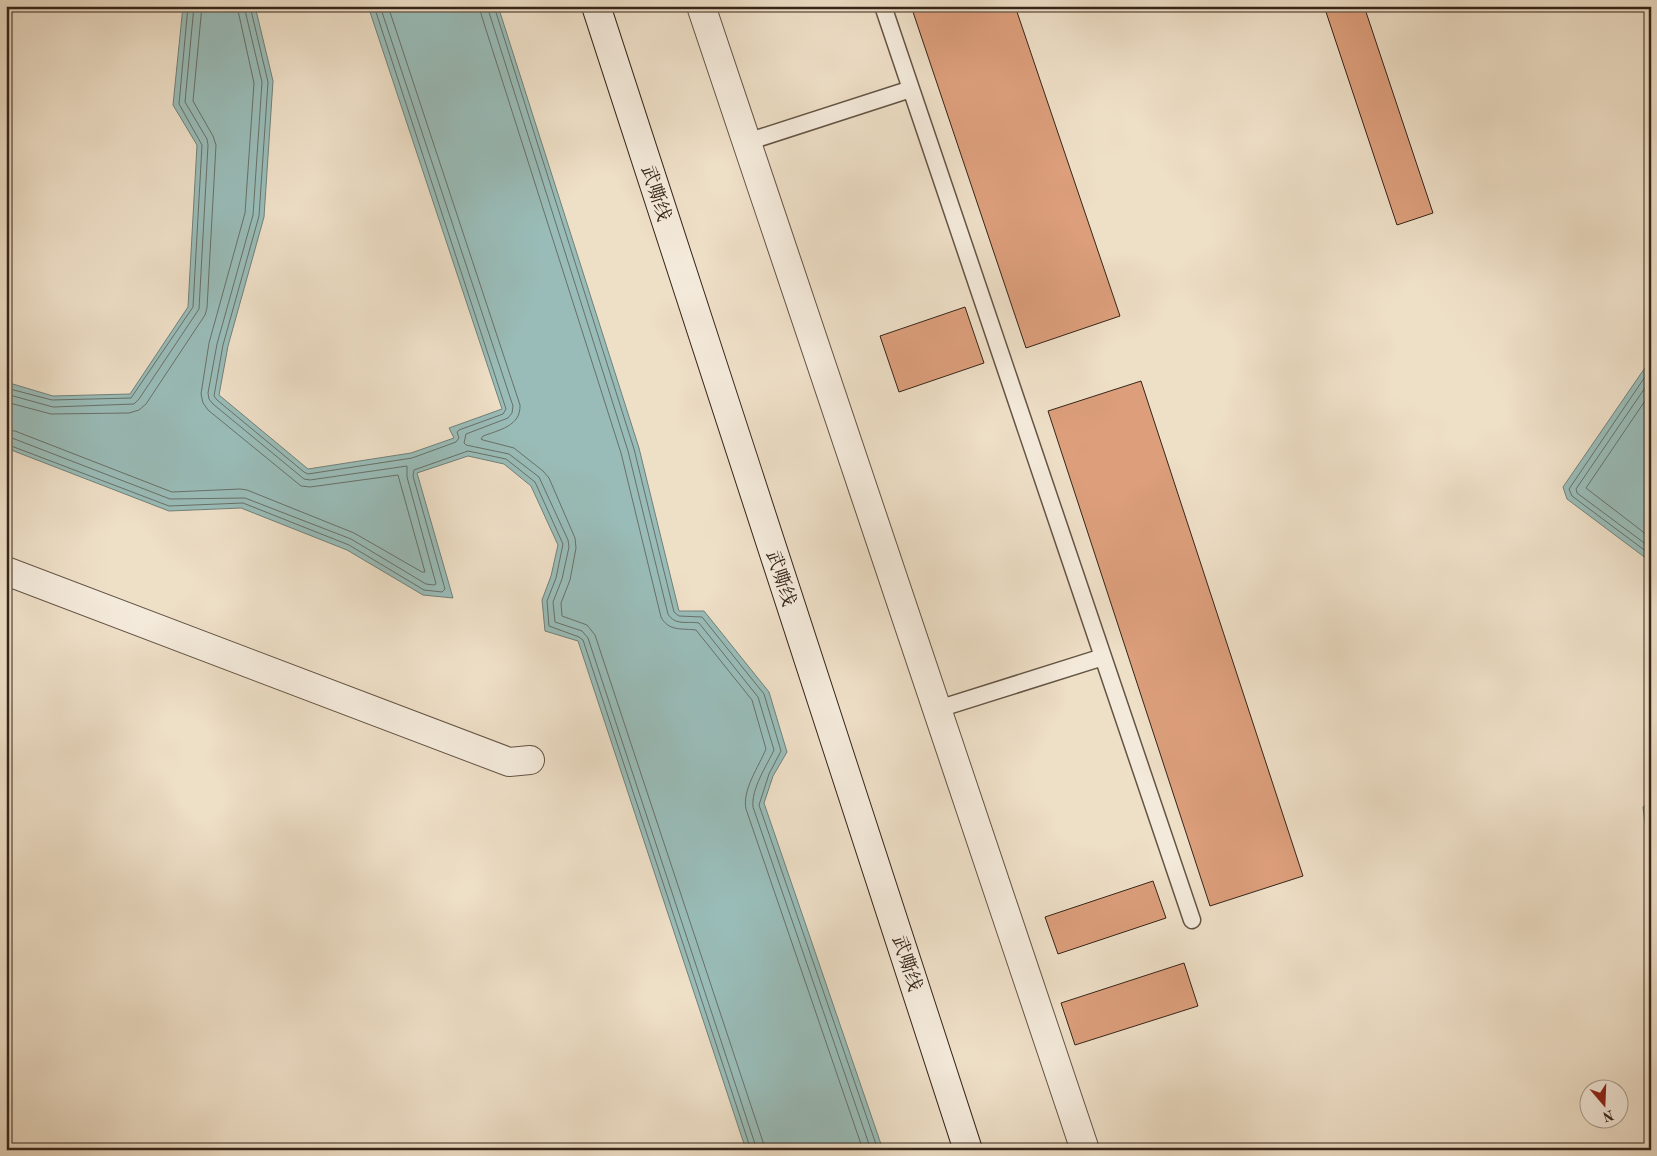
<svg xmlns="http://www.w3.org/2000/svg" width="1657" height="1156" font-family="'Old Standard TT','Noto Serif SC',serif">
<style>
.water{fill:#99bcb8;stroke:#718078}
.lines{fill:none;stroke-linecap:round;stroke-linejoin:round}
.shore{stroke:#687068;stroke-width:1}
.building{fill:#dc9e7b;stroke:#362519}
.service-casing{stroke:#645444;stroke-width:19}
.minor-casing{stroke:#645444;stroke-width:30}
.secondary-casing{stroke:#362519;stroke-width:30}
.service{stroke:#f4eadb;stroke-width:16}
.minor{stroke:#f4eadb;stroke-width:28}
.secondary{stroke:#f4eadb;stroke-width:28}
.labels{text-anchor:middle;stroke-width:4;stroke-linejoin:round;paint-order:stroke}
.street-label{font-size:19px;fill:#362519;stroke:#f4eadb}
</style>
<rect width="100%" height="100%" fill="#eedfc7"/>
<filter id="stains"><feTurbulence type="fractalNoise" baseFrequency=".004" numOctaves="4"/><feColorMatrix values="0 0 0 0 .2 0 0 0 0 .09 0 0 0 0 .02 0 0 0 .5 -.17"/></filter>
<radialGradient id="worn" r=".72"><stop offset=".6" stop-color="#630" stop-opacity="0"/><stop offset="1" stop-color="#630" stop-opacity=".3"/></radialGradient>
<!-- water -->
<path class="water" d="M183,6H255L273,81L264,217L228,346L219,395L308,469L411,453L454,438L449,428L502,409L368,6H498L639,448L679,611H704L769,692L787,752L773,776L764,803L883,1150H746L578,641L545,631L542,600L551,576L558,545L531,486L504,464L468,456L417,473L453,598L423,595L347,550L241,508L169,511L6,448V382L53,396L130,394L188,307L197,145L173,105Z
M1651,359V562L1567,499L1563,487Z
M1651,799V837L1646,829L1643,807Z"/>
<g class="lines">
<!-- shore -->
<path class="shore" d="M250,6L268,82L259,216L223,345L214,396L217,400L304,472L308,474L412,458L456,442L459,438L457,432L459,430L503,414L506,409L374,6
M380,6L513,406L512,413L508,418L466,434L464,443L466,445L509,454L539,477L568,540L569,547L562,579L553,602L555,622L582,631L588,638L757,1150
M388,6L520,405C521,426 499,430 483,436L481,439L483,440L514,448L543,471L549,478L575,538L576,548L570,580L561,603L562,616L587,625L595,635L763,1142L764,1150
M480,6L481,14L621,453L661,617C669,632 682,628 696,630L752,700L766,749C759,766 742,790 746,809L863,1150
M487,6L628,451L668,614C675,626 688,621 699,623L758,697L774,750C767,765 751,789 753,807L871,1150
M494,6L634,449L674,612L679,616L702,617L764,694L781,751L769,774L759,805L878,1150
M1651,368L1569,489L1572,496L1651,555
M1651,379L1576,489L1577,493L1651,548
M6,388L52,400L131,398L193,307L202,145L179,104L188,6
M1651,392L1586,488L1651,538
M6,394L53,407L134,404L139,399L199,309L208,145L207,139L185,102L194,6
M6,402L51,414L129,413L139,410L146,404L205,315L207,308L216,145L213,136L193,101L202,6
M6,430L15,431L172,492L240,489L247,490L354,533L422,572H425L398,475L310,487L301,486L208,410L203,403L201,394L209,343L245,213L254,83L237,6
M6,437L12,438L170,499L245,498L351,539L426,584L434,585L436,584L407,477V466L310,480L304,479L213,404L209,399L208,393L217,344L253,215L262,82L244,6
M6,444L169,506L243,503L349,545L424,590L442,592L445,589L413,476L414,470L468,451L506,459L535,482L563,544L556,578L547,601L549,626L579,637L583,640L751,1150"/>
</g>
<!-- building -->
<path class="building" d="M911,6H1015L1120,316L1026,348Z
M1324,6H1364L1433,213L1397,225Z
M965,307L984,363L899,392L880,336Z
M1141,381L1303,876L1210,906L1048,411Z
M1153,881L1166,918L1058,954L1045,917Z
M1184,963L1198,1006L1075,1045L1061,1003Z"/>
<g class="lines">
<!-- service casing -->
<g class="service-casing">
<path id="service" d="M883,6L1192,920
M747,142L911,89
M938,709L1103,657"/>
</g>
<!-- minor casing -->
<g class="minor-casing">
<path id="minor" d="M701,6L1085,1150
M6,571L509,762L530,760"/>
</g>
<!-- secondary casing -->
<g class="secondary-casing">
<path id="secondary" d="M596,6L968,1150"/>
</g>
<!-- service -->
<use href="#service" class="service"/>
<!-- minor -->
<use href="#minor" class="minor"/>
<!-- secondary -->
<use href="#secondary" class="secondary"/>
</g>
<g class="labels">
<!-- street labels -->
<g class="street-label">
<text transform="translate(657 193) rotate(72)" y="7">武嘶线</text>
<text transform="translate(782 578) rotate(72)" y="7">武嘶线</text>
<text transform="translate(908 963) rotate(72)" y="7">武嘶线</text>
</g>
</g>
<!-- margin -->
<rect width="1657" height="1156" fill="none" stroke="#eedfc7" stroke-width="25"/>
<rect x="8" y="8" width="1642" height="1141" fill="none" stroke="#362519" stroke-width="2.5"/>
<rect x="12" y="12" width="1632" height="1131" fill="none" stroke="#362519"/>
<!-- north arrow -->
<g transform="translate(1604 1104) rotate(161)"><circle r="24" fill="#f4eadb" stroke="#a89b8d"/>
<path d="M0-4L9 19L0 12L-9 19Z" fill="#8f2418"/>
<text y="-8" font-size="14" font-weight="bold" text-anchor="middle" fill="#362519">N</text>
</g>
<rect width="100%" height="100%" filter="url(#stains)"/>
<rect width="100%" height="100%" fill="url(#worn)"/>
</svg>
